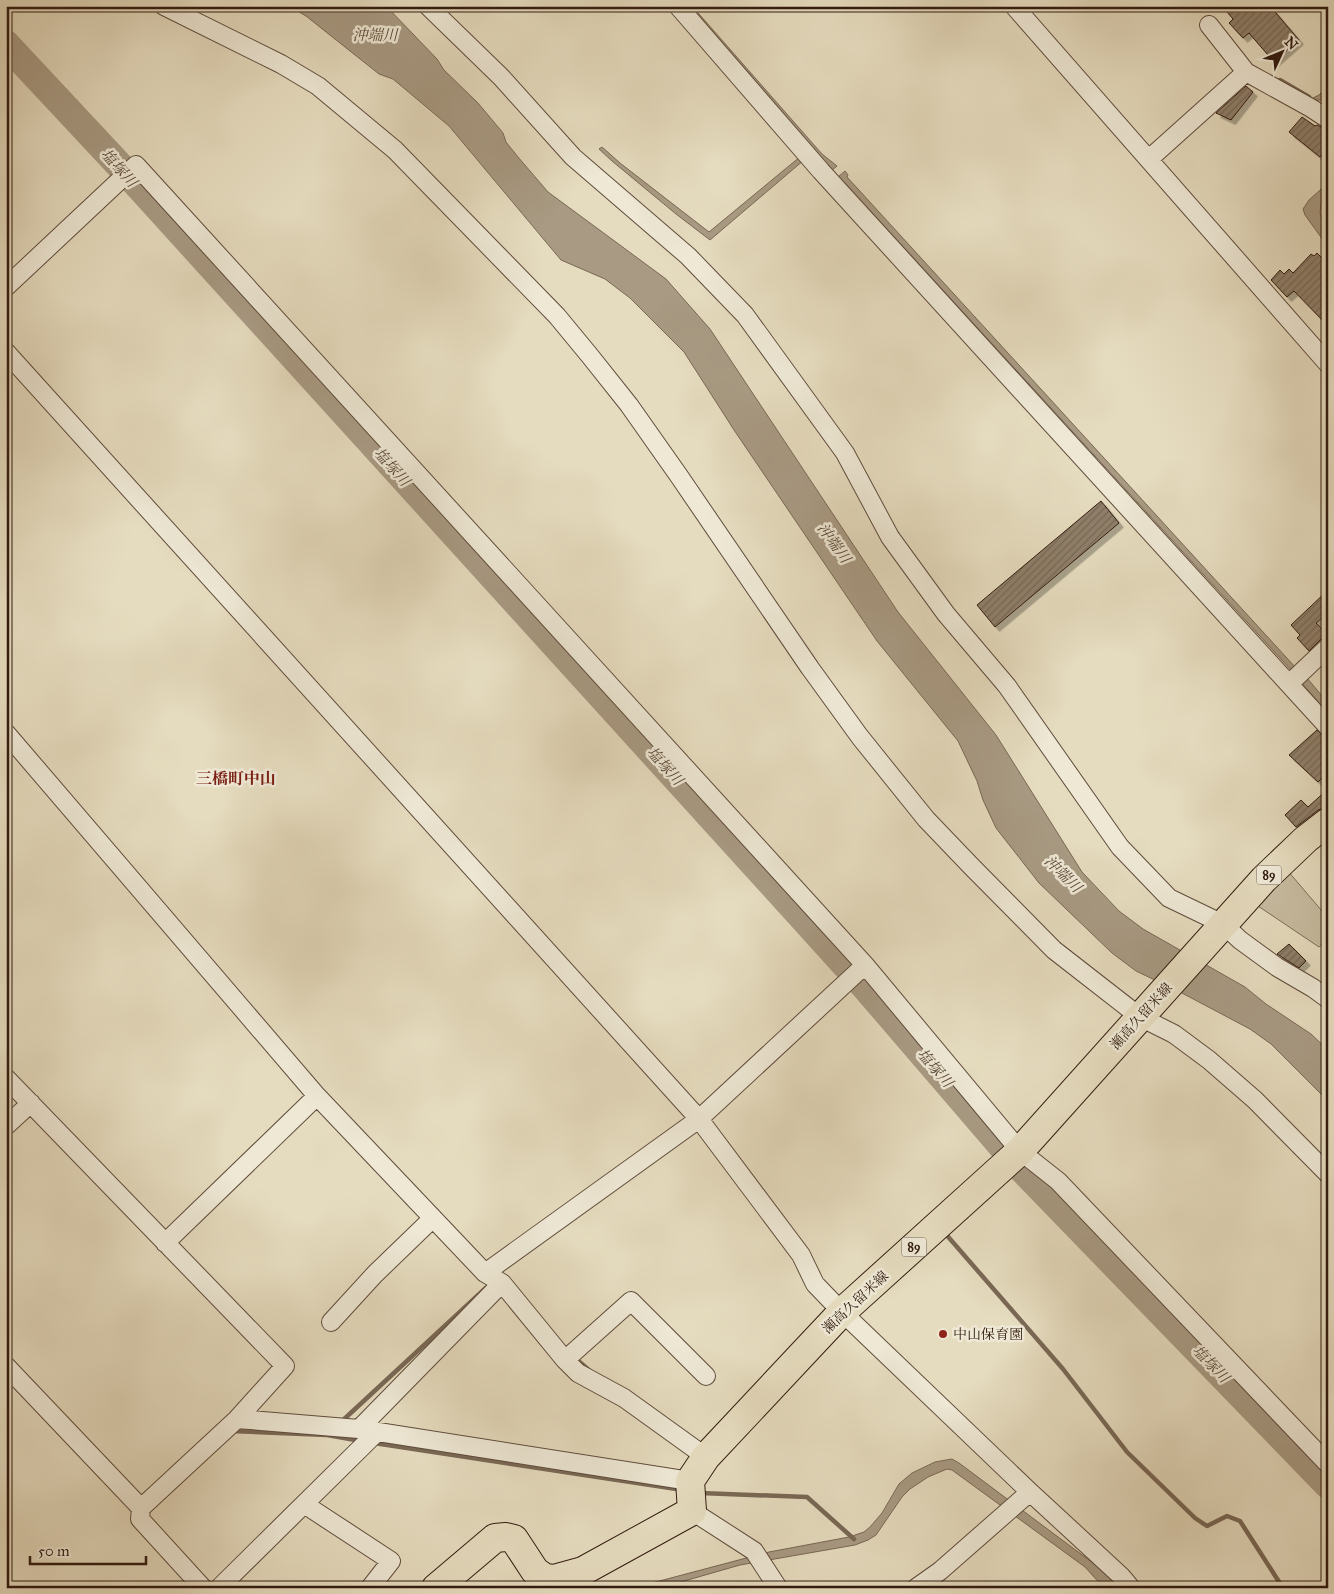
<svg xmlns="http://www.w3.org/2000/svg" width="1334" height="1594" font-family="'IM FELL Great Primer','Noto Serif JP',serif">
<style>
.green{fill:#c7bba0;stroke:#7c6c58}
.water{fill:#a89a83;stroke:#796855}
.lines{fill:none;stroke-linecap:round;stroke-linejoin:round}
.stream{stroke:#796855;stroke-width:4.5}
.river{stroke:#a89a83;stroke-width:28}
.building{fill:url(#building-hatch);stroke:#321c10;filter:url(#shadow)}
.minor-casing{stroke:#5f4c3c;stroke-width:20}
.primary-casing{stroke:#321c10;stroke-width:30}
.minor{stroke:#eee8d5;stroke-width:18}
.primary{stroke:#e5dbbe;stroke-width:28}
.poi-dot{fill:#8f2418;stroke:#eee8d5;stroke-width:2}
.labels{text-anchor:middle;stroke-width:5;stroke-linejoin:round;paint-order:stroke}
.shield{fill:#eee8d5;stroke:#6a594b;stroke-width:1}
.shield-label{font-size:12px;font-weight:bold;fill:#321c10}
.street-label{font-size:14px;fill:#321c10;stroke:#eee8d5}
.poi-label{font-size:14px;fill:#321c10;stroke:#eee8d5;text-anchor:start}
.water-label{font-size:15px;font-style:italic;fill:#5b4838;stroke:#eee8d5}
.quarter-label{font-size:16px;font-weight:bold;fill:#7a1f14;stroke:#eee8d5}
</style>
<defs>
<pattern id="building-hatch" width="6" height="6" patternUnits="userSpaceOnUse" patternTransform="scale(1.25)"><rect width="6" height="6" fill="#8f7f6a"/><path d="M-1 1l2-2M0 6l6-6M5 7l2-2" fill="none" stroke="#756756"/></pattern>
<filter id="shadow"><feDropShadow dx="4.5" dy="4.5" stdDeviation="0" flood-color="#0004"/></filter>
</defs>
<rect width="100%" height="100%" fill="#e5dbbe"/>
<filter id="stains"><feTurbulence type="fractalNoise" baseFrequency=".004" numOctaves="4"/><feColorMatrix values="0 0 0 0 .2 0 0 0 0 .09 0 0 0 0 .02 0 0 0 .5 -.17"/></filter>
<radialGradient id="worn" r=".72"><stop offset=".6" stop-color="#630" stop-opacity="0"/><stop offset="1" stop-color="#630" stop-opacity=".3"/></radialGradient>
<!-- green -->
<path class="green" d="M1287,870L1328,918V939L1319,947L1258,906Z"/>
<!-- water -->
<path class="water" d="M289,6H386L437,59L444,70L478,103L503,133L506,142L518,157L548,192L666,279L710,329L898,612L996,735L1082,872L1119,911L1143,929L1245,987L1266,1004L1311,1034L1328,1050V1101L1271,1044L1250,1029L1180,992L1136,971L1112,953L1039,883L996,828L983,800L977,781L958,741L877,641L734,430L684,352L630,298L605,279L561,260L449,126L393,79L379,74L306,16Z
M688,6H692L822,154L837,166L831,171Z
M1328,87V98L1323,100H1314L1313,98L1319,95Z
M602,147L620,163L709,232L801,156L804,160L710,240L676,214L612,161L599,149Z
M845,171L848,175L847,177L1296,668L1292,671L842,180L841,181L838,177Z
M1328,183V194L1321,203L1320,214L1328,228V247L1305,215L1303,209L1309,200Z
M1307,678L1328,703V713L1301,682Z
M952,1459L959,1463L1105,1572L1118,1588H1104L1085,1567L952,1470L947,1469L928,1477L910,1489L902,1497L876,1535L868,1540L855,1545L740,1565L660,1588H633L769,1552L849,1537L864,1532L870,1527L882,1513L899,1484L912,1473L935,1462Z"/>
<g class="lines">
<!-- stream -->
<path class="stream" d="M1280,80L1309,97
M944,1232L1063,1369L1127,1452L1195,1518L1207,1526L1227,1516L1240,1521L1283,1588
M575,1358L590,1371
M341,1422L489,1285
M232,1431L327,1435L361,1441
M374,1443L683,1490
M700,1493L807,1497L854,1539"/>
<!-- river -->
<path class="river" d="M6,44L134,181L860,981L1019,1166L1328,1485"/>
</g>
<!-- building -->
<path class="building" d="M1222,6H1270L1299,40L1274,62L1249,33L1243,38L1229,23L1233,19Z
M1246,86L1253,92L1231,120L1216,113Z
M1302,117L1315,126L1317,125L1328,130V147L1320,157L1289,132Z
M1317,253L1328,264V326L1294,291L1287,297L1271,280L1280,270L1284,274L1289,269L1293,273L1311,254L1314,256Z
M1101,501L1119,523L995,627L977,605Z
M1328,590V613L1316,623L1325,632L1323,633L1326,637L1321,639L1309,651L1297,638L1300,635L1291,625Z
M1317,730L1321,734L1328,738V772L1318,782L1289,755Z
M1328,789V807L1318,810L1296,827L1285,815L1301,800L1308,807Z
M1289,944L1306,961L1299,968L1277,954Z"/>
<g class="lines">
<!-- minor casing -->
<g class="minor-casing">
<path id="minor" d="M164,6L281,64L318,86L395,150L557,316L590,356L629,405L679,476L810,668L860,737L926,819L972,867L1054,950L1140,1017L1174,1034L1209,1060L1255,1100L1328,1174
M428,6L501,77L573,157L688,256L745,315L845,453L890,537L946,614L1007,686L1120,847L1169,898L1223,924L1240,940L1277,967L1313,988L1328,999
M678,6L821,171L1328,727
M1014,6L1328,364
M1209,25L1246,72
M1149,159L1246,72L1311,108L1328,119
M6,287L136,165L865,965L699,1119L485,1273
M6,352L699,1119L801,1255L815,1284L842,1312L1030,1492L1121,1576L1131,1588
M1289,684L1328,647
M6,733L317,1096L485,1273L502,1283L565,1360L578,1373L624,1398L706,1457
M865,965L1020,1151L1058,1181L1328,1464
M6,1078L285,1366L237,1419L141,1508L140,1519L203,1588
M6,1126L31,1103
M165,1243L317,1096
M331,1322L375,1274L433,1218
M565,1360L631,1301L706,1376
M6,1366L141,1508
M237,1419L359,1429L690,1481
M359,1429L502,1283
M304,1504L391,1561L370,1588
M692,1511L754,1551L778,1588
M219,1588L376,1433
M916,1588L940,1571L1030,1492"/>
</g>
<!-- primary casing -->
<g class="primary-casing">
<path id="primary" d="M436,1588L495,1538L506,1537L514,1539L535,1571L545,1578L554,1579L583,1571L692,1511L690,1481L706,1457L842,1312L1020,1151L1264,879L1306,839L1328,822"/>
</g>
<!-- minor -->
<use href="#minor" class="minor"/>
<!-- primary -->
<use href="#primary" class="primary"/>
</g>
<!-- markers -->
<circle class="poi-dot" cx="943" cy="1334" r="5"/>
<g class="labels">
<!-- shield labels -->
<g class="shield">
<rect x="1256.5" y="865.5" width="25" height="19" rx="4"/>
<rect x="901.5" y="1237.5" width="25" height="19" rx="4"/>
</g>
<g class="shield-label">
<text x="1269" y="879">89</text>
<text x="914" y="1251">89</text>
</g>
<!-- street labels -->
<g class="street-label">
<text transform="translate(1141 1016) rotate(-48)" y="5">瀬高久留米線</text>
<text transform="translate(855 1302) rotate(-43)" y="5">瀬高久留米線</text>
</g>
<!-- poi labels -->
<g class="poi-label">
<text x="953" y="1339">中山保育園</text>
</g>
<!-- water labels -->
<g class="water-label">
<text x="375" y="40">沖端川</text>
<text transform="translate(119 168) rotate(48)" y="5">塩塚川</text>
<text transform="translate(392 467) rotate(48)" y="5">塩塚川</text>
<text transform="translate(834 543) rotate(54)" y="5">沖端川</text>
<text transform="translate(665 766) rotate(48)" y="5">塩塚川</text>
<text transform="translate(1063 874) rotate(45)" y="5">沖端川</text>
<text transform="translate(935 1068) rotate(49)" y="5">塩塚川</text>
<text transform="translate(1211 1364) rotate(46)" y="5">塩塚川</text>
</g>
<!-- quarter labels -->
<g class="quarter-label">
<text x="236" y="784">三橋町中山</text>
</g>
</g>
<!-- margin -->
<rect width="1334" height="1594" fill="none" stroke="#e5dbbe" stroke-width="25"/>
<rect x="8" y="8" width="1319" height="1579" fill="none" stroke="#321c10" stroke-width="2.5"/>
<rect x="12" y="12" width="1309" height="1569" fill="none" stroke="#321c10"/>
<!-- north arrow -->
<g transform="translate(1282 52) rotate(46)" stroke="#eee8d5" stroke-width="4" paint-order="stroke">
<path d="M0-4L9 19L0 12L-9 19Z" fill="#321c10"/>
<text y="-8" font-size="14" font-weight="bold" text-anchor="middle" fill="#321c10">N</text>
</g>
<!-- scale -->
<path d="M30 1556v8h116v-8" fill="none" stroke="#321c10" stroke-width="2.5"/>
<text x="38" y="1556" font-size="15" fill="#321c10" stroke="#eee8d5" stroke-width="4" paint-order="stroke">50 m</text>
<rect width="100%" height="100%" filter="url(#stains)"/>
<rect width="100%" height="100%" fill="url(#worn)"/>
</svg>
